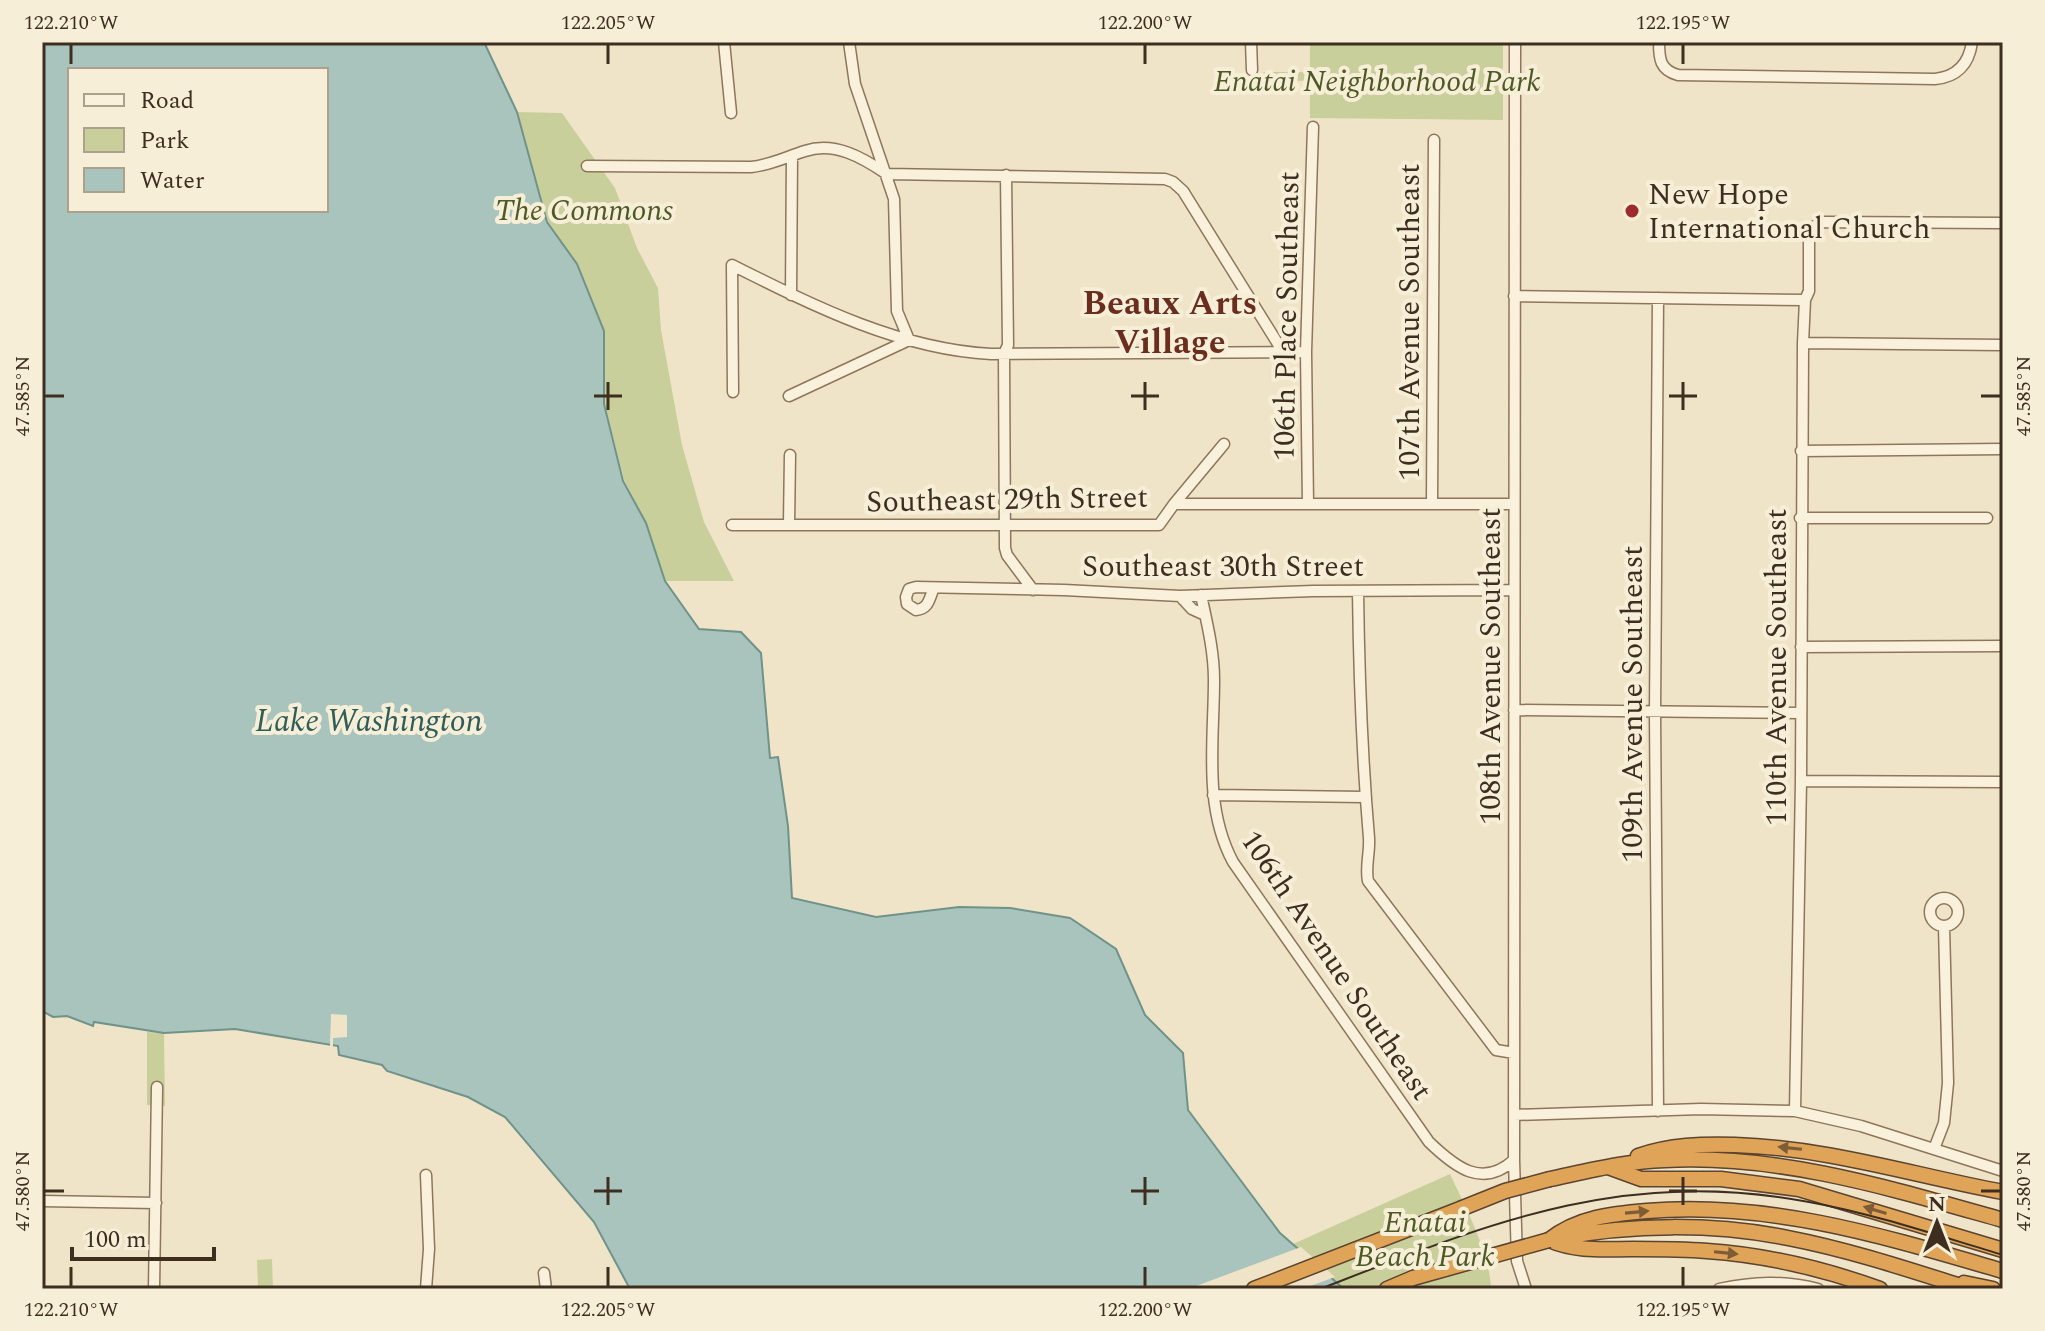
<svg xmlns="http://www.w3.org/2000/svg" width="2045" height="1331" font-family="Spectral,serif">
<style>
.green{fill:#c9cf9b}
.water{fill:#a9c4bc;stroke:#6f938a;stroke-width:2;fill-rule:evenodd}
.pier{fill:#f0e4c8}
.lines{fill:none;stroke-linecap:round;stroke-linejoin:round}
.minor-casing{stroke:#8d765c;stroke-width:13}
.highway-casing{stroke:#5b4430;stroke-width:17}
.minor{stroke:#faf1dc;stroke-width:10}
.highway{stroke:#e0a458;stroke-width:14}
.tram{stroke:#3d2e20;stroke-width:2}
.highway-bridge-casing{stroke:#5b4430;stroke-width:17;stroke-linecap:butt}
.highway-bridge{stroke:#e0a458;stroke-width:14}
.oneway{fill:#7e5d36}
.ticks{fill:none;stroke:#3d2e20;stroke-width:3}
.poi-dot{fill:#9e2a2b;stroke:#f7eed8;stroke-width:3}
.labels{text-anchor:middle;stroke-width:8;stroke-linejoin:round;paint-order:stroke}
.park-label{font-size:30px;font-style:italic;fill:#4d5a26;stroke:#f7eed8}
.poi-label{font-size:30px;fill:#3d2e20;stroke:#f7eed8;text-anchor:start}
.street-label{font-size:30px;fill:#3d2e20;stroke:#f7eed8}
.water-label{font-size:32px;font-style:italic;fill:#2f5d5a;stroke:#f7eed8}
.quarter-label{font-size:34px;font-weight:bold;fill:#6b2e1e;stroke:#f7eed8}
.neatline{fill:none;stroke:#3d2e20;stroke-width:3}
.ticks-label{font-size:20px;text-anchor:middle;fill:#3d2e20}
</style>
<rect width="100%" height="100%" fill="#f0e4c8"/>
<!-- green -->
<path class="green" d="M1310,42H1503V120L1310,118V81L1252,80L1258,78L1264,72H1310Z
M517,112L562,113L615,188L637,248L658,288L661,330L682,445L704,522L734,581H663L646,523L624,480L605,405L603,330L577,264L548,222Z
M147,1032L164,1033L165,1106L147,1105Z
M1450,1174C1465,1206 1490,1253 1491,1289H1344L1293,1244Z
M272,1259L273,1289H258L257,1260Z"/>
<!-- water -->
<path class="water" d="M42,42H484L517,112L547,222L577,264L604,331V404L623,481L646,523L665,581L699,629L741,632L761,653L770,758L778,757L788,826L792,898L876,917L959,907L1010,908L1070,918L1116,949L1145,1015L1183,1053L1188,1110L1280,1233L1344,1289H630L594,1222L505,1117L468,1097L387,1071L382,1065L339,1055L338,1046L235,1029L164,1033L94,1022L93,1026L67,1016L53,1017L42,1011ZM70,70H326V210H70Z"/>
<!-- pier -->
<path class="pier" d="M331,1014L347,1015V1037L333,1038V1046H330Z
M1301,1247L1335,1277L1302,1289H1188Z"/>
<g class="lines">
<!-- minor casing -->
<g class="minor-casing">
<path id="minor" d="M724,42L731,113
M849,42L855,84L894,199L897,311L909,340
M1251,42L1252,70
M1515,42L1514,1160L1517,1261L1526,1289
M1659,42C1659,59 1660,70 1678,75L1935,79C1957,77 1969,64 1972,42
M587,166L751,167C771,165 786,157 805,151C835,141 863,158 887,174L1165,179L1173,182L1183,191L1283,352
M1006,175L1008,345L1004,354L1005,548L1007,555L1033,590
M791,295L792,156
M1514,296L1805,300
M1803,343L2001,345
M733,392L732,265C814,306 899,349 991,354L1306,352
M789,396L909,340
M1801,451L2003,449
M1174,504L1224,444
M1308,504L1306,352L1313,127
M1432,504L1434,140
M1800,518H1987
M789,524L790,455
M732,525H1159L1174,504H1514
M933,590C929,600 928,609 916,610L907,604L906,597L909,589L916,587L1064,590L1180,596L1313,591L1514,590
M1358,591C1359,673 1362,756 1369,838C1370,853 1365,867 1368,881L1496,1050L1514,1053
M1201,595C1207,623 1214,651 1214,680C1214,741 1203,806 1233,862L1429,1142C1455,1167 1482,1189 1514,1160
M1180,596L1192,609L1205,615
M1801,647L2003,646
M1514,710L1800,713
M1801,781L2003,782
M1213,795L1364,797
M1930 912a14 14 0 1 1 28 0a14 14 0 1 1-28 0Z
M1658,1111L1655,713L1658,298
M1795,1111L1801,781L1803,343L1805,300L1809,291V236L1815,226L1823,222L2003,223
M1514,1115L1701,1109L1795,1111L1861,1126L2003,1171
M1934,1149L1944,1123L1948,1083L1944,926
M42,1201L156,1203
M544,1273L546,1289
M154,1289L157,1087
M426,1289L429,1249L426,1175
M1719,1289C1753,1282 1784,1280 1818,1289"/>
</g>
<!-- highway casing -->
<g class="highway-casing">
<path id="highway" d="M1638,1156C1670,1145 1702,1144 1735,1145C1829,1148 1912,1175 2003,1192
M1608,1167L1641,1179H1721L1799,1189L2003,1250
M1550,1179C1588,1171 1627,1161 1665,1160C1781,1154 1893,1189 2003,1220
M1557,1238C1632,1224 1713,1223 1788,1238C1850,1250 1910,1270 1970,1289
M1549,1240C1578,1217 1612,1214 1647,1211C1771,1201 1886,1237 2003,1271
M1549,1240C1577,1252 1604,1249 1633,1249C1658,1249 1682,1249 1707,1251C1766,1255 1824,1269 1880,1289
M1964,1283L1993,1289
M1254,1289L1460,1209
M1387,1289L1413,1278"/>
</g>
<!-- minor -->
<use href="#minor" class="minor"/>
<!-- highway -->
<use href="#highway" class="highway"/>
<!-- tram -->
<path class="tram" d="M1320,1289C1490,1223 1622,1167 1809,1202C1875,1214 1939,1236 2003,1255"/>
<!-- highway-bridge casing -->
<g class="highway-bridge-casing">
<path id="highway-bridge" d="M1460,1209L1505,1191L1550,1179
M1413,1278L1549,1240"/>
</g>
<!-- highway-bridge -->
<use href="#highway-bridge" class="highway-bridge"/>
</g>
<!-- one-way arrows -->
<defs><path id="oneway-solid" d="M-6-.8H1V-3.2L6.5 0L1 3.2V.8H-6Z" transform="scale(2)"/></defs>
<g class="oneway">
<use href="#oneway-solid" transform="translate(1790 1148) rotate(-174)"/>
<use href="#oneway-solid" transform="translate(1875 1210) rotate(-163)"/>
<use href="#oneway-solid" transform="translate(1637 1212) rotate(-5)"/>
<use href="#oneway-solid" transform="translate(1726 1253) rotate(6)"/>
</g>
<!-- ticks -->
<path class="ticks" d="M71,44V64M608,44V64M1145,44V64M1683,44V64M608,382V410M1145,382V410M1683,382V410M44,396H64M594,396H622M1131,396H1159M1669,396H1697M1981,396H2001M608,1177V1205M1145,1177V1205M1683,1177V1205M44,1191H64M594,1191H622M1131,1191H1159M1669,1191H1697M1981,1191H2001M71,1267V1287M608,1267V1287M1145,1267V1287M1683,1267V1287"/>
<!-- markers -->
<circle class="poi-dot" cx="1632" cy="211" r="8"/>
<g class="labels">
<!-- park labels -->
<g class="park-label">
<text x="1377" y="91">Enatai Neighborhood Park</text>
<text x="584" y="220">The Commons</text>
<text x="1425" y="1232">Enatai<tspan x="1425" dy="34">Beach Park</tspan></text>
</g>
<!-- poi labels -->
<g class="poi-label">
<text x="1648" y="204">New Hope<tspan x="1648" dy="34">International Church</tspan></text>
</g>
<!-- street labels -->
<g class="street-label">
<text transform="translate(1286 316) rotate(-89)" y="10">106th Place Southeast</text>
<text transform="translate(1409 322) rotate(-90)" y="10">107th Avenue Southeast</text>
<text transform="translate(1007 499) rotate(-1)" y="10">Southeast 29th Street</text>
<text x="1223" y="576">Southeast 30th Street</text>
<text transform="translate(1490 666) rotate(-90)" y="10">108th Avenue Southeast</text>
<text transform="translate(1776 667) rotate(-90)" y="10">110th Avenue Southeast</text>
<text transform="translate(1632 704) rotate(-90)" y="10">109th Avenue Southeast</text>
<text transform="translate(1337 965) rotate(56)" y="10">106th Avenue Southeast</text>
</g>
<!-- water labels -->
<g class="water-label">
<text x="369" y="731">Lake Washington</text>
</g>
<!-- quarter labels -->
<g class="quarter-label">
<text x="1170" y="314">Beaux Arts<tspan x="1170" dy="39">Village</tspan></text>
</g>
</g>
<!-- border -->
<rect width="2045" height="1331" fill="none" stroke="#f7eed8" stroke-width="88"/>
<!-- legend -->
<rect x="68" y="68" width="260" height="144" fill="#f7eed8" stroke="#ada18e" stroke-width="2"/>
<rect x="84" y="94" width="40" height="12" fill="#faf1dc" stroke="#ada18e" stroke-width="2"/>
<text x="140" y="108" font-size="24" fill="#3d2e20">Road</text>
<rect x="84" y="128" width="40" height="24" fill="#c9cf9b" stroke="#ada18e" stroke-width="2"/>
<text x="140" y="148" font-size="24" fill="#3d2e20">Park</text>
<rect x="84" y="168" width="40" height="24" fill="#a9c4bc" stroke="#ada18e" stroke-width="2"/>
<text x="140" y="188" font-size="24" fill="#3d2e20">Water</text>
<!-- north arrow -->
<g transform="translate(1937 1223)" stroke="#f7eed8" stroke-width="6" paint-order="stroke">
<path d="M0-6L14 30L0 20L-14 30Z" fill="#3d2e20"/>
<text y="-12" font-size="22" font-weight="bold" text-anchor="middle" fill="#3d2e20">N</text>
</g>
<!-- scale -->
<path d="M72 1247v12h142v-12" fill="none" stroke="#3d2e20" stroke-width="4"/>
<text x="84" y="1247" font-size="24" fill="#3d2e20" stroke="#f7eed8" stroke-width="6" paint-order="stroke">100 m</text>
<rect x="44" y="44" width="1957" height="1243" class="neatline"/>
<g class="ticks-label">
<text x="71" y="29">122.210°W</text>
<text x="608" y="29">122.205°W</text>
<text x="1145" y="29">122.200°W</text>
<text x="1683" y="29">122.195°W</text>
<text transform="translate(22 396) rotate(-90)" y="7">47.585°N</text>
<text transform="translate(2023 396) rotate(-90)" y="7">47.585°N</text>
<text transform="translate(22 1191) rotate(-90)" y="7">47.580°N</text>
<text transform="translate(2023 1191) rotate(-90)" y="7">47.580°N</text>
<text x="71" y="1316">122.210°W</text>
<text x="608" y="1316">122.205°W</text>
<text x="1145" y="1316">122.200°W</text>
<text x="1683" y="1316">122.195°W</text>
</g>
</svg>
